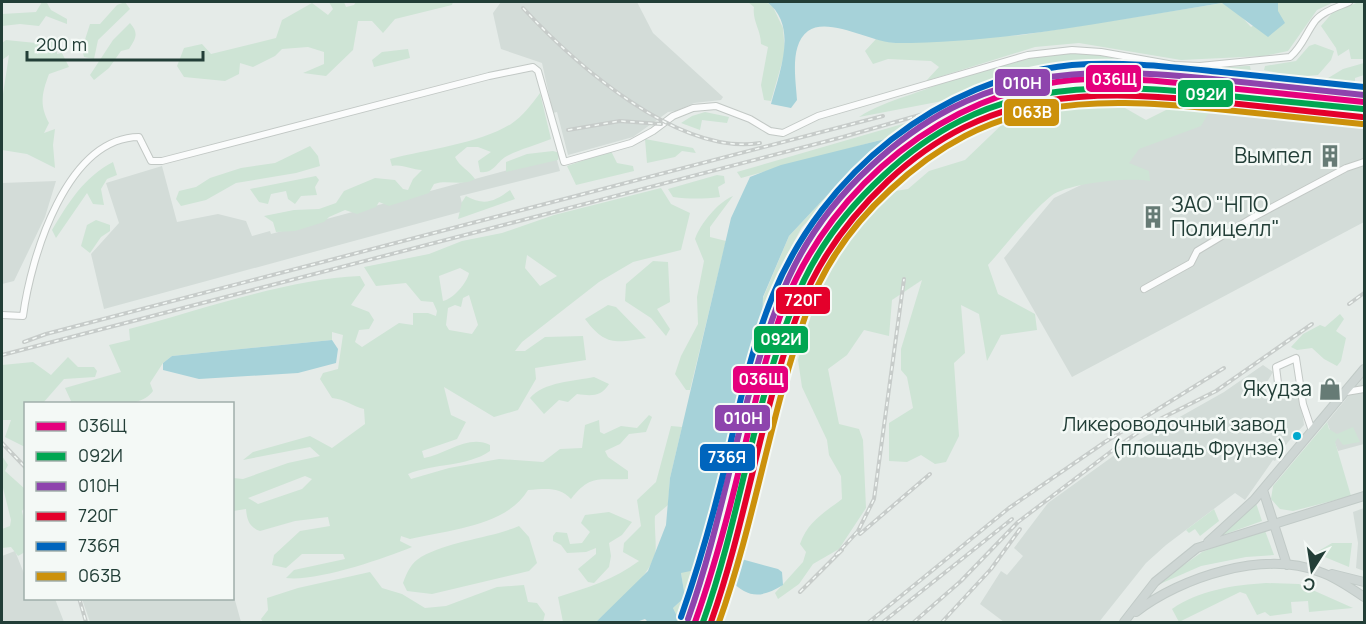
<svg xmlns="http://www.w3.org/2000/svg" width="1366" height="624" font-family="Manrope,sans-serif">
<style>
.built{fill:#d3dcd8}
.green{fill:#cee4d5;fill-rule:evenodd}
.water{fill:#a6d2d9}
.lines{fill:none;stroke-linecap:round;stroke-linejoin:round}
.minor-casing{stroke:#c2c8c5;stroke-width:8}
.major-casing{stroke:#c1cac7;stroke-width:10}
.minor{stroke:#fbfcfc;stroke-width:6}
.major{stroke:#ced6d4;stroke-width:8}
.rail-casing{stroke:#c7ccca;stroke-width:4}
.rail{stroke:#f4f9f6;stroke-width:1.5;stroke-dasharray:4.5;stroke-linecap:butt}
.rail-1-casing{stroke:#f4f9f6;stroke-width:10}
.rail-2-casing{stroke:#f4f9f6;stroke-width:10}
.rail-3-casing{stroke:#f4f9f6;stroke-width:10}
.rail-4-casing{stroke:#f4f9f6;stroke-width:10}
.rail-5-casing{stroke:#f4f9f6;stroke-width:10}
.rail-6-casing{stroke:#f4f9f6;stroke-width:10}
.rail-1{stroke:#e5007d;stroke-width:6}
.rail-2{stroke:#00a651;stroke-width:6}
.rail-3{stroke:#8e44ad;stroke-width:6}
.rail-4{stroke:#e4002b;stroke-width:6}
.rail-5{stroke:#0065bd;stroke-width:6}
.rail-6{stroke:#cc910b;stroke-width:6}
.bus-dot{fill:#00a9ce;stroke:#f4f9f6;stroke-width:2}
.labels{text-anchor:middle;stroke-width:5;stroke-linejoin:round;paint-order:stroke}
.bus-label{font-size:20px;fill:#223e37;stroke:#f4f9f6;text-anchor:end}
.poi-label{font-size:21px;fill:#223e37;stroke:#f4f9f6;text-anchor:end}
.line-badge{stroke:#f4f9f6;stroke-width:2}
.badge-label{font-size:16px;text-anchor:middle;font-weight:bold;fill:#fff}
</style>
<rect width="100%" height="100%" fill="#e5ebe8"/>
<!-- built -->
<path class="built" d="M501,2H637L653,33L723,97L721,100L694,103L676,111L668,112L633,137L568,155L557,112L553,113L542,63L501,49L493,13Z
M1277,106L1364,111V222L1072,377L1004,258L1054,198L1083,184L1142,141L1219,107Z
M556,157L560,171L460,196L464,211L104,309L91,254L119,223L106,183L162,166L177,222L218,214L246,221L252,236L270,231L271,234Z
M56,181L45,217L14,281L2,284V183Z
M1263,365L1273,372L1267,382L1279,397L1300,395L1304,425L1288,442L1275,461L1273,460L1245,500L1235,493L1166,545L1146,563L1099,622H1004L980,604L1001,571L1007,575L1023,556L1014,548L1048,503L1123,449L1224,392Z
M1364,377V444L1338,451L1327,422Z
M1364,508V571L1356,568L1358,543L1353,512Z
M15,551L25,576L26,598L55,599L64,622H2V556Z
M233,593L241,622H90L82,599L232,598Z"/>
<!-- green -->
<path class="green" d="M42,2L47,3L51,10L67,19V24L46,16L39,26L20,24L2,26V14L36,12Z
M125,2L130,9L98,40L94,59L84,57L82,49L90,24H100L117,5Z
M329,2H344L346,7L354,5L356,2H453L452,5L395,19L383,33L372,21H358L353,50L326,76L303,73L324,64V52L308,47L282,49L275,56L253,67L240,63L239,74L225,81L184,77L177,66L184,48L202,44L211,54L276,38L282,20L312,3L328,15L333,9Z
M748,2H766L773,7L783,28L785,52L771,101L764,100L761,85L768,47L761,44C761,30 752,21 754,7Z
M1278,2H1334L1317,10L1288,51L1264,56L1181,60L1079,43L1035,47L926,81L939,67L931,61L888,59L873,64L865,51L876,39L894,43L1022,35L1223,3L1239,14L1251,27L1278,11Z
M1359,2H1364V59H1351L1349,49L1338,56L1336,48L1321,26L1333,12Z
M130,23C139,33 136,38 129,49L121,51L109,68L94,80L90,75L113,40Z
M56,39L57,54L62,53L69,67L49,74C42,93 39,105 49,123L44,133L55,129L53,145L55,168L27,154L2,150V92L3,94L9,55L2,60V43L6,40L36,43Z
M1315,44L1334,51L1331,60L1318,75L1295,77L1264,70L1265,66L1296,61L1309,46Z
M408,49L410,58L374,67L372,60L382,52Z
M1048,54H1095L1128,62L1104,68L1056,67L984,93L859,117C888,98 923,94 953,77Z
M1364,63V75L1355,78V82L1343,86L1320,83L1343,69Z
M1247,66H1250L1252,77L1248,80L1210,76L1209,72L1213,68Z
M540,93L551,139C537,145 520,149 507,156C496,162 494,174 480,172L478,161L491,152L478,147H467L455,157C460,167 469,170 475,179C462,187 448,179 434,184L429,193L389,206L379,202L376,207L357,214L345,210L329,217L324,222L295,231L276,232L273,222L264,216L294,210L319,209L336,203L344,191L375,178L395,180L403,189L408,190L413,179L422,170C412,170 403,164 392,166L390,159C426,150 481,143 511,124C522,117 532,104 540,93Z
M1229,97L1277,106L1271,112L1219,107L1208,114L1201,126L1139,149L1129,163L1149,171L1150,181C1129,177 1068,183 1051,196C1028,215 1008,243 988,265L998,294L1035,314L1037,330L1001,335L987,361L979,314L961,305L965,353L954,363L959,436L946,462L935,464L921,455L907,462L889,461V423L913,408L907,377L901,370V349L922,280L892,300L889,336L864,330L847,355L828,369L839,424L859,429L863,440L866,508L839,549L813,564L799,584L778,599L775,593L803,562L806,552L800,544C808,521 824,513 842,499L841,476L829,455L827,440L802,387L798,360L826,265L845,229L876,194L908,189L929,171L965,160L1014,113L1026,123L1039,113L1072,101L1089,98L1118,104L1146,120L1168,109Z
M705,112L729,117L727,123L702,120L700,130L681,123L692,116Z
M930,116L934,118L928,127L741,178L737,172Z
M645,139L693,148L696,153L682,151L675,157L647,163Z
M310,146L318,156L320,166L296,173L236,183L206,200L181,206L176,199L179,191L196,187L210,178L241,168L275,163Z
M881,150L802,227L784,260L776,279L767,337L726,506L687,622H680L673,608L685,597L681,573L697,554L742,419L762,327L763,298L789,236L848,173Z
M553,151L560,153L558,160L506,172V162L527,154Z
M611,151L617,163L633,166L634,171L576,185L567,166Z
M113,162L117,175L107,179L101,189L104,205L93,204L87,193L56,238L52,230C69,202 83,178 113,162Z
M717,175L724,176L725,183L718,187L720,197C703,199 689,199 673,197L668,189Z
M316,176L319,180L315,187L317,195L301,196L295,204L288,199L286,191L271,194L268,204L259,202L250,189Z
M661,188L671,204L690,213L681,250L633,262L599,282L522,342L515,351H525L545,337L583,336L586,360L535,368L536,379L518,410L494,417L444,387L451,415L466,422L457,439L422,451L424,458C446,454 469,434 490,445V451C467,467 435,463 408,474L411,479L449,468L499,459L543,462L560,449L582,448L585,425L599,420L600,432L604,434L621,426L637,428L649,415L652,417L646,432L629,434L620,444L605,451L608,457L628,471V479C600,481 591,473 571,499C559,486 545,489 528,490C507,526 448,530 410,539L401,536L400,541L412,547C383,559 315,582 286,578L294,570L345,559L343,554H302L286,568L272,565L274,555L300,531L330,526L328,517L295,521L260,531C249,527 247,520 246,509L233,511V478L243,479L288,463L320,456L310,447L243,460L253,452L310,436L332,448L365,424L364,409C352,406 345,399 332,398L320,379L323,373L338,369L343,335L332,332V340L172,356L163,363L150,383L153,391C138,412 93,403 70,403L71,401L65,388L121,372L109,345L130,340L129,329C200,310 288,279 360,276L365,285L351,305L369,312L374,320L369,329L359,330L355,342L362,347L399,323L413,325V313H428L436,316L437,311L433,302L421,301L406,283L376,286L364,267L429,254L462,241L502,233L554,215ZM527,255L557,276L540,286L525,268ZM460,268L469,273C467,283 453,299 443,301L439,276ZM469,295L478,325L472,334L449,330L446,325L448,308L455,305L461,307L463,298ZM305,476L312,479L302,489L258,504L248,498Z
M510,190L515,199L458,219L462,202L466,196C484,206 494,202 510,190Z
M733,196L710,227V237L726,241L690,390H686L675,374L681,356L698,324L697,297L704,261L695,239C700,224 718,202 733,196Z
M96,220L110,225V231L101,237L90,253L81,246L87,225Z
M653,261L668,262L670,302L657,309L670,329L666,336L651,318L625,301L626,284Z
M608,305L616,307L646,338C616,343 605,346 585,319Z
M1340,314L1344,319L1336,331L1346,338L1341,361L1337,366L1324,359L1312,348L1297,350L1291,347L1303,334L1320,325L1325,327Z
M68,357L78,367H94L97,371L95,377L64,379L43,403L26,404L25,447L5,437L11,420H2V365L33,362L51,375Z
M594,377L609,384C601,397 591,396 577,394L568,402L559,400L544,414L530,398C543,382 575,381 594,377Z
M1327,422L1329,429L1337,434L1353,427L1360,442L1343,445L1338,438L1335,442L1351,496L1293,511L1280,509L1271,499L1273,486Z
M671,426L682,427L670,478L668,505L655,516C654,527 657,547 655,554C647,581 616,603 596,622H563L558,597C587,588 615,579 639,561L623,552L624,543L641,526L637,500L656,482Z
M2,456L8,465L5,471L25,489V507L22,511L25,525V552L18,556L11,547L2,548V529L10,526L11,520L2,484Z
M1256,503L1262,521L1223,535L1222,534Z
M1214,509L1219,521L1200,536L1195,529L1189,533L1186,530Z
M609,512L632,522L622,535L609,543L611,556L609,567L594,583L588,582L578,569L596,554V548L586,552L567,553L561,545L553,541V536L556,532L567,533L570,544L582,543L590,532L581,523L585,515Z
M519,526L529,537L537,563L529,571L432,594L407,591L403,583C407,572 411,563 421,557C451,540 488,539 519,526Z
M1264,528L1274,555L1246,557L1201,566L1153,587L1202,552Z
M1332,543H1352L1349,567L1315,553Z
M370,572L382,588L402,594L425,608L446,606L497,587L524,585L528,602L537,603L545,614L543,622H263L261,619L268,610L267,598L298,588Z
M1266,583L1299,584L1353,608L1309,612L1308,601L1291,602L1292,613L1270,616L1265,612L1257,615L1246,594L1240,592L1179,622L1172,609C1199,590 1234,585 1266,583Z"/>
<!-- water -->
<path class="water" d="M767,2H1278V11L1285,23L1268,37L1222,3C1115,20 1006,43 896,43C873,43 828,16 808,31C789,45 796,81 797,100L791,108L771,104C779,73 799,26 767,2Z
M905,134L848,173L789,236L763,297L762,327L742,419L697,554L700,569L681,573L685,597L673,608L680,622H648L645,619L636,622H596L648,571L666,525L670,478L731,218L750,177L781,165Z
M332,340L338,349L336,363L298,373L199,379L163,370V363L172,356Z
M734,557L778,569L782,572L783,585C761,598 749,599 730,580V565Z"/>
<g class="lines">
<!-- minor casing -->
<g class="minor-casing">
<path id="minor" d="M1144,289L1191,263L1197,251L1252,218L1346,168L1364,162
M2,315L23,316C31,257 66,138 139,137L151,161H162L489,76L533,67L538,71L564,162L631,143L653,131L673,116L693,108L716,106L750,119L770,131L783,133L818,116L1028,55L1072,50L1101,52L1174,65L1200,66L1290,57C1302,47 1306,33 1315,21C1323,11 1338,7 1349,2
M1278,383L1276,367L1296,358L1303,404L1312,431
M1346,392L1364,389"/>
</g>
<!-- major casing -->
<g class="major-casing">
<path id="major" d="M1263,490L1287,565
M1208,542L1254,500L1364,369
M1332,574L1364,582
M1136,612C1181,577 1264,550 1320,572C1335,577 1351,588 1364,597
M1124,622L1155,582L1197,548L1364,496"/>
</g>
<!-- minor -->
<use href="#minor" class="minor"/>
<!-- major -->
<use href="#major" class="major"/>
<!-- rail casing -->
<g class="rail-casing">
<path id="rail" d="M523,8C575,64 678,156 760,143
M1285,86H1333
M568,130L620,121L661,124
M1349,304L1364,293
M24,342L46,334L883,116
M2,355L843,137L1035,82L1076,75L1139,74L1295,91
M2,443L26,468
M860,534L930,474
M836,555L858,531L874,499L904,279
M800,592L842,550
M79,598L86,622
M869,622L1009,508L1105,442L1224,368
M883,622L1012,519
M914,622L961,581L1018,522L1117,447L1150,424L1216,391L1312,324
M942,622L991,569L1020,529"/>
</g>
<!-- rail -->
<use href="#rail" class="rail"/>
<!-- rail-1 casing -->
<g class="rail-1-casing">
<path id="rail-1" d="M695,622C714,569 728,516 741,462C754,408 765,353 786,301C834,185 945,93 1072,80C1121,76 1170,82 1218,87C1267,92 1315,97 1364,102"/>
</g>
<!-- rail-2 casing -->
<g class="rail-2-casing">
<path id="rail-2" d="M703,622C740,519 753,408 793,306C812,255 844,212 883,176C985,80 1089,81 1219,95C1267,100 1315,104 1363,109"/>
</g>
<!-- rail-3 casing -->
<g class="rail-3-casing">
<path id="rail-3" d="M688,619C725,515 739,404 779,301C798,250 830,204 870,167C979,65 1083,65 1222,80C1270,85 1317,90 1364,95"/>
</g>
<!-- rail-4 casing -->
<g class="rail-4-casing">
<path id="rail-4" d="M711,622C747,520 761,411 799,310C818,260 850,217 888,181C989,87 1092,89 1220,102C1268,107 1315,112 1362,117"/>
</g>
<!-- rail-5 casing -->
<g class="rail-5-casing">
<path id="rail-5" d="M681,617C700,563 715,509 728,454C740,401 752,346 773,295C823,174 939,78 1072,65C1122,61 1172,67 1221,72C1269,77 1317,82 1364,87"/>
</g>
<!-- rail-6 casing -->
<g class="rail-6-casing">
<path id="rail-6" d="M719,622C755,521 770,415 806,314C823,266 853,224 890,190C990,96 1088,96 1216,109C1265,114 1313,119 1362,124"/>
</g>
<!-- rail-1 -->
<use href="#rail-1" class="rail-1"/>
<!-- rail-2 -->
<use href="#rail-2" class="rail-2"/>
<!-- rail-3 -->
<use href="#rail-3" class="rail-3"/>
<!-- rail-4 -->
<use href="#rail-4" class="rail-4"/>
<!-- rail-5 -->
<use href="#rail-5" class="rail-5"/>
<!-- rail-6 -->
<use href="#rail-6" class="rail-6"/>
</g>
<!-- icons -->
<defs>
<g id="building-bare" transform="scale(1.8)"><path d="M-4-6H4V6H1V3H-1V6H-4ZM-2.5-4.3h1.7v1.8h-1.7ZM.8-4.3h1.7v1.8H.8ZM-2.5-1h1.7V.8h-1.7ZM.8-1h1.7V.8H.8Z" fill="#667b75" stroke="#f4f9f6" stroke-width="2.5" paint-order="stroke"/></g>
<g id="shop-bare" transform="scale(1.8)"><path d="M-5-2.5h2.3a2.7 3.5 0 0 1 5.4 0H5L5.5 6h-11ZM-1.5-2.5h3a1.5 2.3 0 0 0-3 0Z" fill="#667b75" stroke="#f4f9f6" stroke-width="2.5" paint-order="stroke"/></g>
</defs>
<g fill-rule="evenodd">
<use href="#building-bare" x="1330" y="156"/>
<use href="#building-bare" x="1153" y="217"/>
<use href="#shop-bare" x="1330" y="389"/>
</g>
<!-- markers -->
<circle class="bus-dot" cx="1297" cy="436" r="5"/>
<g class="labels">
<!-- bus labels -->
<g class="bus-label">
<text x="1286" y="431">Ликероводочный завод<tspan x="1286" dy="24">(площадь Фрунзе)</tspan></text>
</g>
<!-- poi labels -->
<g class="poi-label">
<text x="1312" y="163">Вымпел</text>
<text x="1171" y="212" text-anchor="start">ЗАО "НПО<tspan x="1171" dy="24">Полицелл"</tspan></text>
<text x="1312" y="396">Якудза</text>
</g>
</g>
<g class="line-badge">
<rect x="1085" y="64" width="57" height="29" rx="6" fill="#e5007d"/>
<rect x="994" y="68" width="57" height="29" rx="6" fill="#8e44ad"/>
<rect x="1177" y="79" width="57" height="29" rx="6" fill="#00a651"/>
<rect x="1003" y="98" width="57" height="29" rx="6" fill="#cc910b"/>
<rect x="775" y="286" width="56" height="29" rx="6" fill="#e4002b"/>
<rect x="753" y="325" width="56" height="29" rx="6" fill="#00a651"/>
<rect x="732" y="365" width="57" height="29" rx="6" fill="#e5007d"/>
<rect x="714" y="404" width="57" height="28" rx="6" fill="#8e44ad"/>
<rect x="699" y="443" width="57" height="29" rx="6" fill="#0065bd"/>
</g>
<g class="badge-label">
<text x="1114" y="85">036Щ</text>
<text x="1022" y="89">010Н</text>
<text x="1206" y="100">092И</text>
<text x="1032" y="118">063В</text>
<text x="803" y="306">720Г</text>
<text x="781" y="345">092И</text>
<text x="761" y="385">036Щ</text>
<text x="743" y="424">010Н</text>
<text x="727" y="463">736Я</text>
</g>
<!-- border -->
<rect width="1366" height="624" fill="none" stroke="#223e37" stroke-width="6"/>
<!-- legend -->
<rect x="24" y="402" width="210" height="198" fill="#f4f9f6" stroke="#a0aeaa" stroke-width="1.5"/>
<rect x="36" y="422" width="30" height="9" fill="#e5007d" stroke="#a0aeaa" stroke-width="1.5"/>
<text x="78" y="432" font-size="18" fill="#223e37">036Щ</text>
<rect x="36" y="452" width="30" height="9" fill="#00a651" stroke="#a0aeaa" stroke-width="1.5"/>
<text x="78" y="462" font-size="18" fill="#223e37">092И</text>
<rect x="36" y="482" width="30" height="9" fill="#8e44ad" stroke="#a0aeaa" stroke-width="1.5"/>
<text x="78" y="492" font-size="18" fill="#223e37">010Н</text>
<rect x="36" y="512" width="30" height="9" fill="#e4002b" stroke="#a0aeaa" stroke-width="1.5"/>
<text x="78" y="522" font-size="18" fill="#223e37">720Г</text>
<rect x="36" y="542" width="30" height="9" fill="#0065bd" stroke="#a0aeaa" stroke-width="1.5"/>
<text x="78" y="552" font-size="18" fill="#223e37">736Я</text>
<rect x="36" y="572" width="30" height="9" fill="#cc910b" stroke="#a0aeaa" stroke-width="1.5"/>
<text x="78" y="582" font-size="18" fill="#223e37">063В</text>
<!-- north arrow -->
<g transform="translate(1312 570) rotate(192)" stroke="#f4f9f6" stroke-width="4.5" paint-order="stroke">
<path d="M0-4.5L10 22L0 15L-10 22Z" fill="#223e37"/>
<text y="-9" font-size="16" font-weight="bold" text-anchor="middle" fill="#223e37">С</text>
</g>
<!-- scale -->
<path d="M27 51v9h176v-9" fill="none" stroke="#223e37" stroke-width="3"/>
<text x="36" y="51" font-size="18" fill="#223e37" stroke="#f4f9f6" stroke-width="4.5" paint-order="stroke">200 m</text>
</svg>
